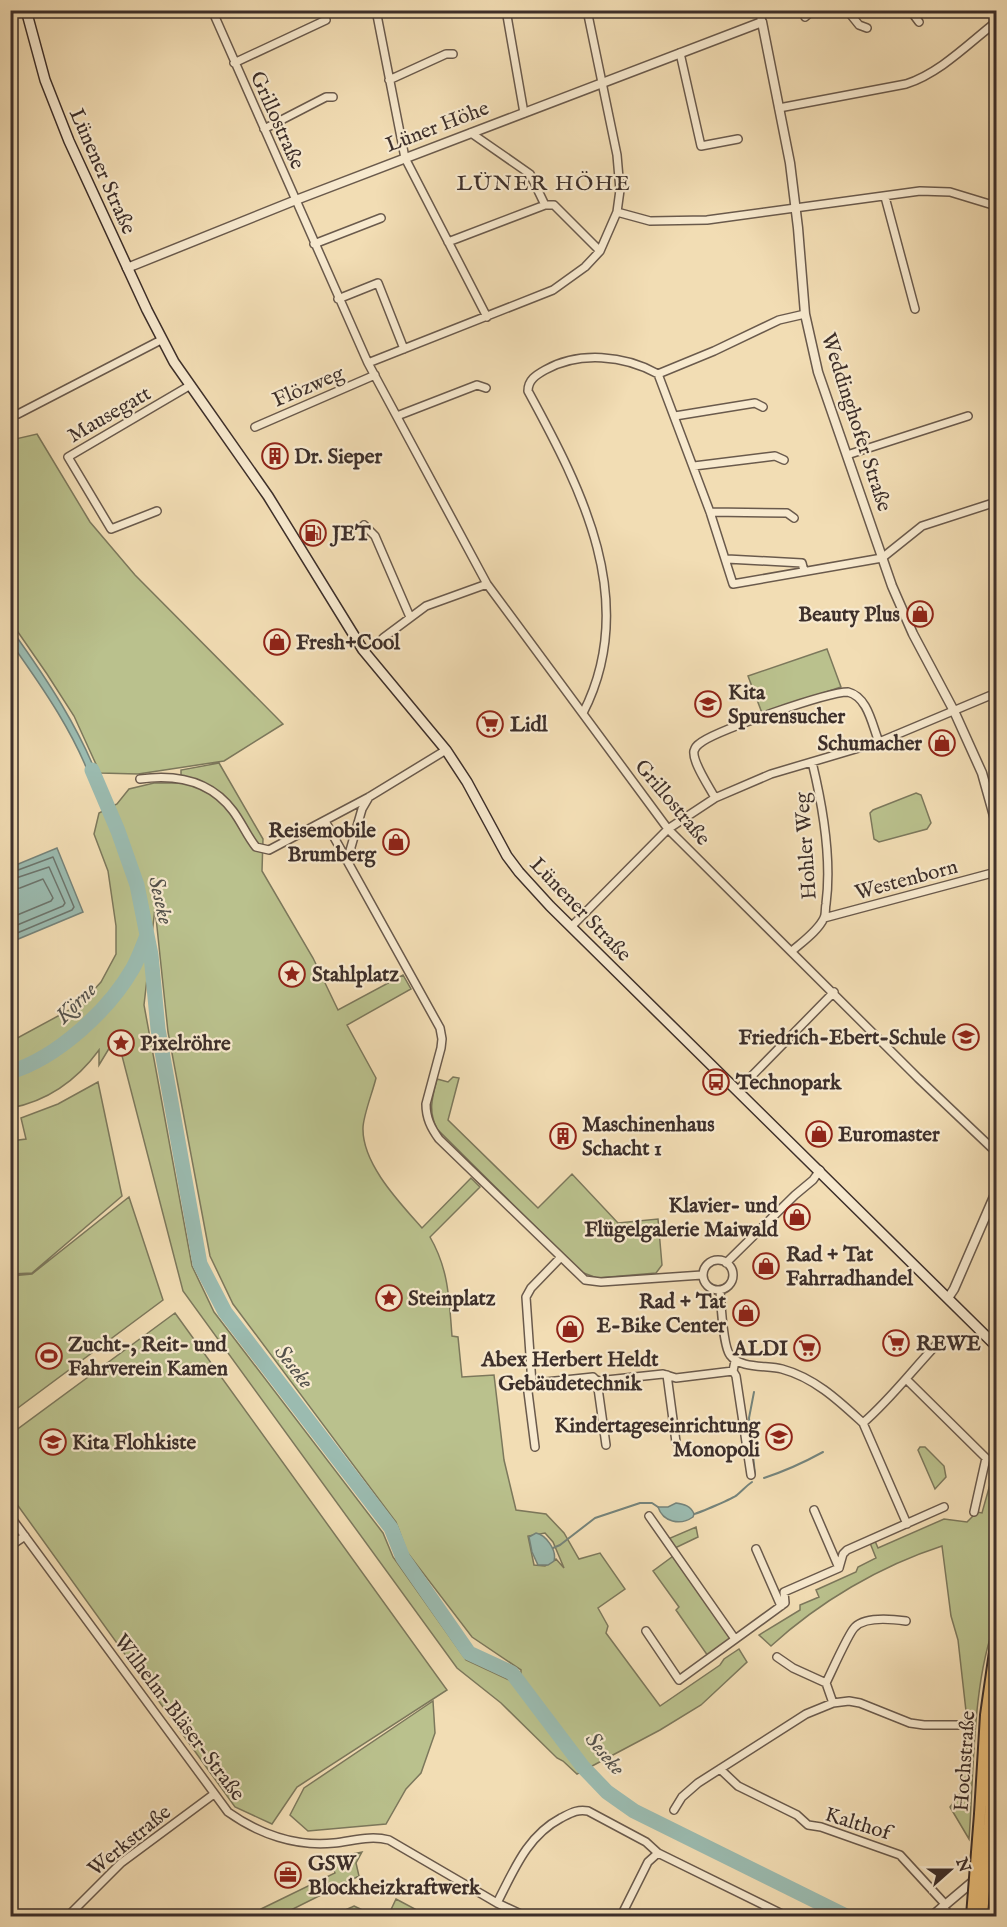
<svg xmlns="http://www.w3.org/2000/svg" width="1007" height="1927" font-family="'IM FELL English',serif">
<style>
.green{fill:#bac18d;stroke:#7c785c;stroke-width:1.5;fill-rule:evenodd}
.water{fill:#9bbbb0;stroke:#75837a;stroke-width:1.5}
.lines{fill:none;stroke-linecap:round;stroke-linejoin:round}
.shore{stroke:#6c756d;stroke-width:1.5}
.stream{stroke:#75837a;stroke-width:2}
.river{stroke:#9bbbb0;stroke-width:15}
.minor-casing{stroke:#6a5a4c;stroke-width:10}
.tertiary-casing{stroke:#6a5a4c;stroke-width:11}
.secondary-casing{stroke:#3d2f2a;stroke-width:12}
.primary-casing{stroke:#3d2f2a;stroke-width:14}
.minor{stroke:#f7e9ce;stroke-width:7}
.tertiary{stroke:#f7e9ce;stroke-width:8}
.secondary{stroke:#f7e9ce;stroke-width:9}
.primary{stroke:#e9be7a;stroke-width:10}
.primary-bridge-casing{stroke:#3d2f2a;stroke-width:14;stroke-linecap:butt}
.primary-bridge{stroke:#e9be7a;stroke-width:10}
.labels{text-anchor:middle;stroke-width:4.5;stroke-linejoin:round;paint-order:stroke}
.street-label{font-size:21px;fill:#3d2f2a;stroke:#f7e9ce}
.poi-label{font-size:21px;font-weight:bold;fill:#3d2f2a;stroke:#f7e9ce;text-anchor:start}
.neighbourhood-label{font-size:22px;letter-spacing:1.5px;fill:#3d2f2a;stroke:#f7e9ce}
.water-label{font-size:22px;font-style:italic;fill:#54524c;stroke:#f7e9ce}
</style>
<rect width="100%" height="100%" fill="#f2ddb4"/>
<filter id="stains"><feTurbulence type="fractalNoise" baseFrequency=".00333" numOctaves="4"/><feColorMatrix values="0 0 0 0 .2 0 0 0 0 .09 0 0 0 0 .02 0 0 0 .5 -.17"/></filter>
<radialGradient id="worn" r=".72"><stop offset=".6" stop-color="#630" stop-opacity="0"/><stop offset="1" stop-color="#630" stop-opacity=".3"/></radialGradient>
<!-- green -->
<path class="green" d="M37,434L90,522L135,575L283,724L224,761L138,774L100,773L74,716L47,674L11,622V440Z
M827,649L841,687L762,713L748,676Z
M219,763L263,839L262,871L313,958L338,1010L403,975L411,989L347,1025L376,1078C373,1091 363,1116 363,1128C362,1164 400,1203 422,1228L471,1178L480,1187L430,1237C449,1270 449,1299 452,1336L458,1337L462,1377L494,1375L504,1460L516,1510L546,1514L564,1533L579,1559L600,1553L625,1589L598,1608L608,1626L606,1633L660,1706L720,1665L724,1659L739,1649L747,1662L701,1705L660,1730L577,1774L563,1761L557,1758L501,1703L457,1668L183,1291L121,1052L128,1044L127,1037H116L99,1065V1050C77,1080 47,1101 11,1108L10,1042L82,1003L101,982L116,954V926L108,871L94,834L99,813L117,804L129,789L154,783H181V770ZM155,908L168,1032L210,1256L233,1304L396,1522L407,1552L472,1637L521,1670L520,1691L511,1681L466,1660L393,1557L383,1533L214,1312L192,1266L144,1005ZM545,1533L553,1542L564,1568L556,1559L545,1566L534,1565L528,1536Z
M916,793L921,795L931,823L927,829L879,842L874,839L870,813L873,810Z
M453,1077L459,1078L448,1120L538,1208L572,1174L618,1223L658,1219L662,1265L656,1273L597,1278L581,1272L437,1129C428,1111 432,1098 437,1079L448,1082Z
M98,1082L122,1196L32,1273L11,1274V1141L26,1139L21,1118L58,1104Z
M129,1197L163,1300L11,1413V1276L32,1274Z
M175,1313L447,1690L297,1787L272,1824L235,1807L11,1496V1434Z
M920,1447H925L944,1466L946,1477L935,1489L918,1450Z
M996,1476V1621C972,1681 974,1774 969,1839L950,1807L962,1791L968,1729L958,1640L951,1616L942,1546C880,1566 819,1602 771,1646L759,1635L800,1610V1605L819,1597L816,1590L856,1572L858,1567L876,1558L870,1543L875,1541L878,1548L944,1519L967,1522L977,1512L982,1513L992,1477Z
M696,1527L698,1537L675,1548L668,1539Z
M676,1554L735,1639L710,1659L676,1610L679,1607L653,1571Z
M433,1701L435,1733L421,1773L406,1789L386,1824L308,1831L290,1815L304,1788Z
M362,1852L356,1863L359,1876L279,1916H255L262,1913L261,1909L335,1873L328,1859Z
M396,1899L415,1909L411,1916H388Z
M354,1906L375,1916H332L352,1907Z"/>
<!-- water -->
<path class="water" d="M11,629C47,679 81,730 102,788L95,791C78,738 43,688 11,643Z
M57,848L83,912L11,942V867Z
M676,1503C684,1504 691,1506 694,1514L693,1517C680,1526 663,1522 658,1507H668Z
M536,1533C546,1535 557,1550 554,1561L548,1565H538L532,1552L529,1537Z"/>
<g class="lines">
<!-- shore -->
<path class="shore" d="M10,873L53,857L74,907L72,910L10,936
M10,880L49,867L65,903L63,906L10,928
M10,889L20,888L43,879L53,898L51,901L10,918"/>
<!-- stream -->
<path class="stream" d="M754,1392L749,1418L755,1474
M764,1478C785,1471 803,1463 823,1452
M694,1514C699,1513 734,1498 737,1495C743,1490 746,1486 752,1482
M553,1548L560,1545L595,1518L640,1503H652L658,1507"/>
<!-- river -->
<path class="river" d="M92,770L118,831L137,885L151,955L158,1029L200,1264L225,1312L391,1528L403,1558L469,1653L512,1673L583,1767L607,1792L634,1811L846,1916
M10,1072C57,1058 109,1010 133,968C138,959 142,948 146,938"/>
<!-- minor casing -->
<g class="minor-casing">
<path id="minor" d="M212,10L368,363L487,584L668,829L918,1078L996,1152
M376,10L405,158L487,317
M506,10L524,113
M759,10L762,22
M847,10L859,25L867,28
M910,10L919,22
M805,17L813,10
M680,53L701,146L738,139
M234,63L326,20
M389,80L446,54H453
M779,108L906,84C940,73 968,44 996,22
M264,129L326,97H333
M471,133L530,174L545,205H554L600,251
M885,197L915,309
M617,212L650,221L707,220L920,191L950,192L996,206
M448,242L545,205
M314,244L381,218
M338,299L378,283L404,349
M368,363L553,290L585,267L600,251L617,212L620,190L617,155L587,10
M658,374L710,512L733,584L882,558L922,526L996,502
M18,414L161,340
M397,416L477,385L486,388
M675,416L755,403L763,407
M255,427L375,375
M847,455L968,416
M694,466L775,456L784,460
M157,511L111,529L68,457L189,386
M710,512L787,513L794,518
M364,525L375,536L410,617
M727,559L802,563L804,571
M383,638L426,606L487,584
M583,713C640,602 582,490 528,391C528,380 536,375 545,370C579,351 624,355 658,374L714,351L779,320L805,314
M140,779C176,774 210,780 233,811C242,823 247,836 256,847L269,850L369,797L446,750
M715,798C710,788 692,762 694,751C695,748 696,746 699,744C714,731 828,692 848,692C868,697 872,725 879,742
M325,821L440,1028L442,1039L441,1048L426,1104C426,1118 431,1128 439,1139L585,1280L601,1282L702,1275
M347,861L362,809L369,797
M824,918L996,872
M571,927L668,829L715,798L771,774L879,742L996,693
M792,951C802,942 818,931 824,918C826,914 825,908 826,904C832,858 823,807 812,762
M737,1091L834,992
M703 1275a15 15 0 1 1 30 0a15 15 0 1 1-30 0Z
M726,1263L795,1195L813,1180L820,1170
M720,1291C721,1304 723,1346 730,1355C740,1369 767,1365 782,1369C815,1378 839,1401 863,1423C891,1399 913,1369 939,1342
M733,1371L736,1376L751,1475
M667,1375L676,1442
M906,1379L986,1458L974,1512
M597,1381L606,1445
M532,1384L526,1297L531,1288L561,1257
M863,1423L907,1524
M535,1447L527,1384L593,1377L597,1381L663,1374L676,1378L733,1371L735,1361
M814,1510L839,1568
M10,1516L228,1812C259,1834 296,1847 334,1843C353,1841 370,1835 389,1840L497,1903L525,1916
M649,1516L735,1639
M10,1546L25,1536
M756,1549L781,1606
M646,1631L679,1680L785,1603L784,1592L839,1568L843,1554L847,1550L944,1507
M777,1657L793,1668L826,1683
M833,1703L826,1683C831,1673 849,1632 855,1627C866,1616 892,1619 906,1621
M720,1769L738,1786L797,1815L808,1825L821,1827L900,1855L945,1904
M674,1810L682,1797L698,1783L806,1714L833,1703L849,1701L860,1703L910,1723L924,1725H964
M497,1903C514,1870 527,1836 561,1818C571,1813 577,1809 588,1811L646,1842L658,1853L786,1916
M942,1907L951,1916
M68,1916L121,1863L214,1794
M621,1916L648,1862L658,1853"/>
</g>
<!-- tertiary casing -->
<g class="tertiary-casing">
<path id="tertiary" d="M127,268L296,200L762,22L790,163L798,228L805,314L818,372L892,586L913,634L954,711L982,773L996,823
M948,1298L954,1289L996,1192
M932,1916L996,1862"/>
</g>
<!-- secondary casing -->
<g class="secondary-casing">
<path id="secondary" d="M26,10L45,80L69,141L147,310L174,362L268,496L363,650L446,750L467,782L507,856L519,872L550,906L996,1346"/>
</g>
<!-- primary casing -->
<g class="primary-casing">
<path id="primary" d="M980,1814L986,1715L996,1645
M990,1815L996,1711"/>
</g>
<!-- minor -->
<use href="#minor" class="minor"/>
<!-- tertiary -->
<use href="#tertiary" class="tertiary"/>
<!-- secondary -->
<use href="#secondary" class="secondary"/>
<!-- primary -->
<use href="#primary" class="primary"/>
<!-- primary-bridge casing -->
<g class="primary-bridge-casing">
<path id="primary-bridge" d="M972,1916L980,1814
M982,1916L990,1815"/>
</g>
<!-- primary-bridge -->
<use href="#primary-bridge" class="primary-bridge"/>
</g>
<!-- icons -->
<defs>
<g id="building-ring" transform="scale(1.35)"><circle r="9.5" fill="#f7e9ce" stroke="#8f2418" stroke-width="1.5"/><path d="M-4-6H4V6H1V3H-1V6H-4ZM-2.5-4.3h1.7v1.8h-1.7ZM.8-4.3h1.7v1.8H.8ZM-2.5-1h1.7V.8h-1.7ZM.8-1h1.7V.8H.8Z" fill="#8f2418"/></g>
<g id="fuel-ring" transform="scale(1.35)"><circle r="9.5" fill="#f7e9ce" stroke="#8f2418" stroke-width="1.5"/><path d="M-5.5-6h7V0h2V4h1.3V-2.5L3-4.5l.8-.8L6-3V5H2.5V1h-1V6h-7ZM-4.2-4.7v3.2H.2V-4.7Z" fill="#8f2418"/></g>
<g id="shop-ring" transform="scale(1.35)"><circle r="9.5" fill="#f7e9ce" stroke="#8f2418" stroke-width="1.5"/><path d="M-5-2.5h2.3a2.7 3.5 0 0 1 5.4 0H5L5.5 6h-11ZM-1.5-2.5h3a1.5 2.3 0 0 0-3 0Z" fill="#8f2418"/></g>
<g id="school-ring" transform="scale(1.35)"><circle r="9.5" fill="#f7e9ce" stroke="#8f2418" stroke-width="1.5"/><path d="M0-5L7-2L0 1L-7-2ZM-4 1L0 2.5L4 1V4Q0 6-4 4Z" fill="#8f2418"/></g>
<g id="supermarket-ring" transform="scale(1.35)"><circle r="9.5" fill="#f7e9ce" stroke="#8f2418" stroke-width="1.5"/><path d="M-6-5.5h2.5l.6 2H6L4.5 2H-2.5L-4.4-4H-6ZM-1.5 3.2a1.3 1.3 0 1 0 .1 0ZM3 3.2a1.3 1.3 0 1 0 .1 0Z" fill="#8f2418"/></g>
<g id="sight-ring" transform="scale(1.35)"><circle r="9.5" fill="#f7e9ce" stroke="#8f2418" stroke-width="1.5"/><path d="M0-6L1.8-2.2L6-1.7L2.9 1.2L3.7 5.4L0 3.3L-3.7 5.4L-2.9 1.2L-6-1.7L-1.8-2.2Z" fill="#8f2418"/></g>
<g id="bus-ring" transform="scale(1.35)"><circle r="9.5" fill="#f7e9ce" stroke="#8f2418" stroke-width="1.5"/><path d="M-5-6H5V4H4V6H2V4H-2V6H-4V4H-5ZM-3.5-4V0h7V-4ZM-3.5 1.2v1.5H-2V1.2ZM2 1.2v1.5H3.5V1.2Z" fill="#8f2418"/></g>
<g id="stadium-ring" transform="scale(1.35)"><circle r="9.5" fill="#f7e9ce" stroke="#8f2418" stroke-width="1.5"/><path d="M0-5a6.5 5 0 1 0 0 10a6.5 5 0 1 0 0-10ZM-3.5-1.8h7v3.6h-7Z" fill="#8f2418"/></g>
<g id="office-ring" transform="scale(1.35)"><circle r="9.5" fill="#f7e9ce" stroke="#8f2418" stroke-width="1.5"/><path d="M-6-3h4V-5.5h4V-3h4V5H-6ZM-1-4.5V-3h2v-1.5ZM-6 0V1H6V0Z" fill="#8f2418"/></g>
</defs>
<g fill-rule="evenodd">
<use href="#building-ring" x="275" y="456"/>
<use href="#fuel-ring" x="313" y="533"/>
<use href="#shop-ring" x="920" y="614"/>
<use href="#shop-ring" x="277" y="642"/>
<use href="#school-ring" x="708" y="704"/>
<use href="#supermarket-ring" x="490" y="724"/>
<use href="#shop-ring" x="942" y="743"/>
<use href="#shop-ring" x="396" y="842"/>
<use href="#sight-ring" x="292" y="974"/>
<use href="#school-ring" x="966" y="1037"/>
<use href="#sight-ring" x="121" y="1043"/>
<use href="#bus-ring" x="716" y="1082"/>
<use href="#shop-ring" x="819" y="1134"/>
<use href="#building-ring" x="563" y="1136"/>
<use href="#shop-ring" x="797" y="1217"/>
<use href="#shop-ring" x="766" y="1266"/>
<use href="#sight-ring" x="389" y="1298"/>
<use href="#shop-ring" x="746" y="1313"/>
<use href="#shop-ring" x="570" y="1329"/>
<use href="#supermarket-ring" x="896" y="1343"/>
<use href="#supermarket-ring" x="807" y="1348"/>
<use href="#stadium-ring" x="49" y="1356"/>
<use href="#school-ring" x="779" y="1437"/>
<use href="#school-ring" x="53" y="1442"/>
<use href="#office-ring" x="288" y="1875"/>
</g>
<g class="labels">
<!-- street labels -->
<g class="street-label">
<text transform="translate(278 120) rotate(66)" y="7">Grillostraße</text>
<text transform="translate(437 126) rotate(-21)" y="7">Lüner Höhe</text>
<text transform="translate(103 171) rotate(66)" y="7">Lünener Straße</text>
<text transform="translate(308 386) rotate(-23)" y="7">Flözweg</text>
<text transform="translate(109 414) rotate(-30)" y="7">Mausegatt</text>
<text transform="translate(857 422) rotate(72)" y="7">Weddinghofer Straße</text>
<text transform="translate(673 802) rotate(50)" y="7">Grillostraße</text>
<text transform="translate(805 846) rotate(-94)" y="7">Hohler Weg</text>
<text transform="translate(906 879) rotate(-15)" y="7">Westenborn</text>
<text transform="translate(581 909) rotate(46)" y="7">Lünener Straße</text>
<text transform="translate(180 1717) rotate(53)" y="7">Wilhelm-Bläser-Straße</text>
<text transform="translate(964 1761) rotate(-86)" y="7">Hochstraße</text>
<text transform="translate(858 1823) rotate(17)" y="7">Kalthof</text>
<text transform="translate(129 1840) rotate(-39)" y="7">Werkstraße</text>
</g>
<!-- poi labels -->
<g class="poi-label">
<text x="294" y="463">Dr. Sieper</text>
<text x="332" y="540">JET</text>
<text x="900" y="621" text-anchor="end">Beauty Plus</text>
<text x="296" y="649">Fresh+Cool</text>
<text x="728" y="699">Kita<tspan x="728" dy="24">Spurensucher</tspan></text>
<text x="510" y="731">Lidl</text>
<text x="922" y="750" text-anchor="end">Schumacher</text>
<text x="376" y="837" text-anchor="end">Reisemobile<tspan x="376" dy="24">Brumberg</tspan></text>
<text x="312" y="981">Stahlplatz</text>
<text x="946" y="1044" text-anchor="end">Friedrich-Ebert-Schule</text>
<text x="140" y="1050">Pixelröhre</text>
<text x="736" y="1089">Technopark</text>
<text x="582" y="1131">Maschinenhaus<tspan x="582" dy="24">Schacht 1</tspan></text>
<text x="838" y="1141">Euromaster</text>
<text x="778" y="1212" text-anchor="end">Klavier- und<tspan x="778" dy="24">Flügelgalerie Maiwald</tspan></text>
<text x="786" y="1261">Rad + Tat<tspan x="786" dy="24">Fahrradhandel</tspan></text>
<text x="408" y="1305">Steinplatz</text>
<text x="726" y="1308" text-anchor="end">Rad + Tat<tspan x="726" dy="24">E-Bike Center</tspan></text>
<text x="916" y="1350">REWE</text>
<text x="68" y="1351">Zucht-, Reit- und<tspan x="68" dy="24">Fahrverein Kamen</tspan></text>
<text x="788" y="1355" text-anchor="end">ALDI</text>
<text x="570" y="1366" text-anchor="middle">Abex Herbert Heldt<tspan x="570" dy="24">Gebäudetechnik</tspan></text>
<text x="760" y="1432" text-anchor="end">Kindertageseinrichtung<tspan x="760" dy="24">Monopoli</tspan></text>
<text x="72" y="1449">Kita Flohkiste</text>
<text x="308" y="1870">GSW<tspan x="308" dy="24">Blockheizkraftwerk</tspan></text>
</g>
<!-- neighbourhood labels -->
<g class="neighbourhood-label">
<text x="544" y="190">LÜNER HÖHE</text>
</g>
<!-- water labels -->
<g class="water-label">
<text transform="translate(162 900) rotate(77)" y="8">Seseke</text>
<text transform="translate(75 1002) rotate(-45)" y="8">Körne</text>
<text transform="translate(295 1366) rotate(52)" y="8">Seseke</text>
<text transform="translate(606 1753) rotate(50)" y="8">Seseke</text>
</g>
</g>
<!-- margin -->
<rect width="1007" height="1927" fill="none" stroke="#f2ddb4" stroke-width="36"/>
<rect x="12" y="12" width="983" height="1903" fill="none" stroke="#3d2f2a" stroke-width="3"/>
<rect x="18" y="18" width="971" height="1891" fill="none" stroke="#3d2f2a" stroke-width="1.5"/>
<!-- north arrow -->
<g transform="translate(950 1870) rotate(69)" stroke="#f7e9ce" stroke-width="4.5" paint-order="stroke">
<path d="M0-4.5L10 22L0 15L-10 22Z" fill="#3d2f2a"/>
<text y="-9" font-size="16" font-weight="bold" text-anchor="middle" fill="#3d2f2a">N</text>
</g>
<rect width="100%" height="100%" filter="url(#stains)"/>
<rect width="100%" height="100%" fill="url(#worn)"/>
</svg>
